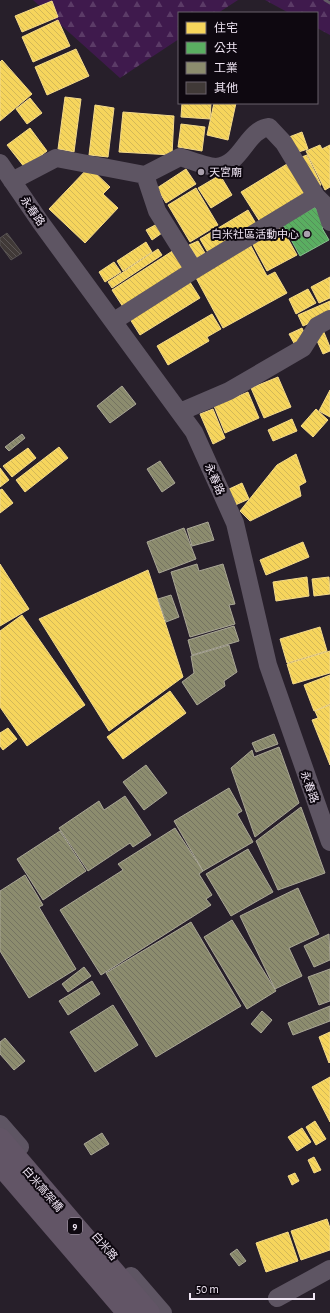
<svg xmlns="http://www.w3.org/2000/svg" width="330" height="1313" font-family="'Alegreya Sans','Noto Sans TC',sans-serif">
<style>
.forest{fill:url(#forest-firs)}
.homes{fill:url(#homes-back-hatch);stroke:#f4da8a}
.public{fill:url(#public-back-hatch);stroke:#87bf8d}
.industry{fill:url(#industry-back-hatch);stroke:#aaa796}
.building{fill:url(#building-back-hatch);stroke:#575252}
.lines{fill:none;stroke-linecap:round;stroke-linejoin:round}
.minor{stroke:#5e5563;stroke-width:18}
.major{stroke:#625566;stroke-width:22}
.rail{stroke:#635b66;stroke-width:3}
.poi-dot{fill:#aaa0ad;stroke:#0e0810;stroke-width:1.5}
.labels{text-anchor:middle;stroke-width:4;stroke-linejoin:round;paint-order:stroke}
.shield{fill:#0e0810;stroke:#aca3b0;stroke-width:1}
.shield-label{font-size:10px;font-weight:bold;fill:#f0e6f4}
.poi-label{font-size:11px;fill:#f0e6f4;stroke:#0e0810;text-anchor:start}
.street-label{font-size:11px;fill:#f0e6f4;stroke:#0e0810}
</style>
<defs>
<pattern id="forest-firs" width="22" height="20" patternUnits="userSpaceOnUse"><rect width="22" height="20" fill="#3f1a4d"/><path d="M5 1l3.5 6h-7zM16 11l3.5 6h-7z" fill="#5b3b67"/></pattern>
<pattern id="homes-back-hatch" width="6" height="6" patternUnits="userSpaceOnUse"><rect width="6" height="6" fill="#f6d55c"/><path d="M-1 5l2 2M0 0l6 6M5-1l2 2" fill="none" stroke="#d3b858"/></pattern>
<pattern id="public-back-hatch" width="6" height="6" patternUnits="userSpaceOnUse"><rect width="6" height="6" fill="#5aae61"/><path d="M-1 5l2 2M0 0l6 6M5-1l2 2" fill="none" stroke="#558e5a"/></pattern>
<pattern id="industry-back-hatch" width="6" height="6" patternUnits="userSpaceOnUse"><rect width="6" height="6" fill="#8c8c6e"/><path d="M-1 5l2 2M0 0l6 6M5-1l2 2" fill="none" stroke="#747361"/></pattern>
<pattern id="building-back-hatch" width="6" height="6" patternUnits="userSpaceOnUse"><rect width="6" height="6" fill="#403937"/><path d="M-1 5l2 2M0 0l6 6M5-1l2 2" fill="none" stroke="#5c5655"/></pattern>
</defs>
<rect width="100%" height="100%" fill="#271f2a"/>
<!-- forest -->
<path class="forest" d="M33,0H238L218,13H179V39L120,78Z
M265,0H330V35L317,28V13H289Z"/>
<!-- homes -->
<path class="homes" d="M52,1L58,17L22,32L15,16Z
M58,20L70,46L33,62L22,37Z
M76,49L89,76L47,95L35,67Z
M2,60L32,94L0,121V62Z
M65,97L81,99L74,152L58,149Z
M30,98L42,113L27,124L16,109Z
M182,103H211L210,119L181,117Z
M214,103H236L228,140L207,135Z
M95,105L114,108L108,157L89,155Z
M123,112L174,116L172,155L119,152Z
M181,124L205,127L202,151L178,147Z
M30,128L47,151L25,168L7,145Z
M302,132L308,149L295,153L289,137Z
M320,145L322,149L330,145V187L325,190L306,151Z
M307,155L321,185L314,188L299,158Z
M287,164L308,198L262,225L241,192Z
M89,167L110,187L103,194L118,208L85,243L49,209Z
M186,169L196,184L166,203L157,188Z
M220,175L232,195L211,208L198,188Z
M196,188L218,225L190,242L168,205Z
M248,210L258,227L210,256L200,239Z
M157,224L162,233L152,240L146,230Z
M281,226L297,255L267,271L252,243Z
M198,241L205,253L197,258L189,245Z
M146,242L152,252L123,271L117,261Z
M251,246L267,276L275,272L287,293L223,328L195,276Z
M158,249L162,255L112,288L108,282Z
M174,250L187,269L125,310L112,290Z
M114,262L121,272L105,282L99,272Z
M330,277V298L319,303L311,287Z
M188,279L200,298L140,335L128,316Z
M308,289L316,303L296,314L289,299Z
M330,301V314L303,326L298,315Z
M212,314L221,329L207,337L209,341L168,365L157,346Z
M302,328L307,339L295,345L289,334Z
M323,330L330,347V351L323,354L314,334Z
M278,377L291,407L264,418L251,388Z
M330,390V417L319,411Z
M248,392L259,418L225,433L214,406Z
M213,409L225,438L213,444L200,414Z
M316,409L328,420L313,437L301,426Z
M292,419L297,431L273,441L268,430Z
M59,447L68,458L25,492L16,480Z
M28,448L36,458L12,477L3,466Z
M296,454L306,482L299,486L301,496L250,521L240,511L277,465Z
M0,468L9,480L0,487Z
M242,483L249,499L233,506L227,490Z
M2,489L13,503L0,513V490Z
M303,542L309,557L266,575L260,560Z
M0,564L29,609L0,626Z
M148,570L183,677L109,731L39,619Z
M307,577L309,596L276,601L273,582Z
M329,577L330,594L314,596L312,579Z
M22,615L85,705L27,746L0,707V631Z
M320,627L327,651L287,663L280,639Z
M330,651V673L293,684L287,664Z
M330,675V704L314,711L304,685Z
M170,691L186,713L123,759L107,737Z
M330,705V765L312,720L318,718L315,711Z
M8,728L17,739L3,750L0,746V733Z
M330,1032V1062L329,1063L319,1037Z
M330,1077V1122L312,1087Z
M315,1121L326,1139L316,1145L306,1127Z
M302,1128L311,1142L297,1151L288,1137Z
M314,1157L321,1170L314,1173L308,1160Z
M295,1173L299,1181L292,1185L288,1176Z
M327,1219L330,1228V1250L301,1260L291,1231Z
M288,1232L298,1261L266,1272L256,1243Z"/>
<!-- public -->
<path class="public" d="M315,207L326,226L322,228L329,240L300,256L283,225Z"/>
<!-- industry -->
<path class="industry" d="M122,386L136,404L110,423L97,406Z
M22,434L25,438L9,451L5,447Z
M160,461L175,483L162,492L147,469Z
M208,522L214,540L192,546L187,529Z
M184,528L196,559L159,573L147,542Z
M197,564L199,571L223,564L235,604L229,605L235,624L190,637L171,572Z
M171,595L179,617L166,622L158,599Z
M234,626L239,641L192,655L188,640Z
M229,645L237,672L224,681L225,686L197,705L182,682L194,673L191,656Z
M274,734L278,744L256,752L252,743Z
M279,747L299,803L255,837L231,768L252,750L254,757Z
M146,765L167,793L144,810L123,782Z
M229,788L242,811L237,814L253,842L203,871L174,821Z
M125,796L151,835L133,847L130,843L88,871L59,828L99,801L104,810Z
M301,807L325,873L278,890L256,841Z
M175,828L203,871L199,874L212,895L206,899L211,905L101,975L60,910L123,870L118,864Z
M60,831L86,871L43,900L17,859Z
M248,849L273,892L231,916L206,874Z
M25,875L43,905L39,907L76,969L29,998L0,951V891Z
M298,888L319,934L289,948L302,976L275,989L240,916Z
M232,920L276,991L247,1009L204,937Z
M191,922L241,1006L156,1057L106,973Z
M329,934L330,960L314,967L304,946Z
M84,967L91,976L68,992L62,984Z
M330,969V1001L319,1005L308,977Z
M92,981L100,994L68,1015L59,1001Z
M113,1005L138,1045L95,1072L70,1032Z
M330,1006V1021L293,1035L288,1023Z
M262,1011L272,1020L261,1033L251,1024Z
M5,1038L25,1061L14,1070L0,1054V1042Z
M102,1133L109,1144L91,1155L84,1144Z
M237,1249L246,1261L239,1266L230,1254Z"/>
<!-- building -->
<path class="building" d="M7,233L22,253L11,260L0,245V238Z"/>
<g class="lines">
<!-- minor -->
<path class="minor" d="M0,163L41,223L194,432L235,523L268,665L330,842
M12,181L56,158L145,175L180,157C189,160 208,167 216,167C242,165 246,130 269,127L284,143L316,196L324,204L330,222
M194,270L316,196
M114,321L194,270L157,211L145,175
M180,412L229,391L303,348L317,326L330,319
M0,1124L20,1147
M131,1276L163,1313
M277,1298L330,1269"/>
<!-- major -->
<path class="major" d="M0,1139L149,1313
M0,1164L128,1313"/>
<!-- rail -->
<path class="rail" d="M325,0L330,3"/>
</g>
<!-- markers -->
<g class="poi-dot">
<circle cx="201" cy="172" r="4"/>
<circle cx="307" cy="234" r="4"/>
</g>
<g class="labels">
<!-- shield labels -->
<rect class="shield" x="68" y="1218" width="14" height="16" rx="3"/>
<g class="shield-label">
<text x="75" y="1230">9</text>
</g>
<!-- poi labels -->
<g class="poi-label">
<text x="209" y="176">天宮廟</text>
<text x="299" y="238" text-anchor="end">白米社區活動中心</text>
</g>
<!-- street labels -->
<g class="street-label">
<text transform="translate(33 211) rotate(55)" y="4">永春路</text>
<text transform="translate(215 479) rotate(66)" y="4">永春路</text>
<text transform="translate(310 787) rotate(70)" y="4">永春路</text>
<text transform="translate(43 1189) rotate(49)" y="4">白米高架橋</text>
<text transform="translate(105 1246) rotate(49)" y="4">白米路</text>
</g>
</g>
<!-- legend -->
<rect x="178" y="12" width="140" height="92" fill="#0e0810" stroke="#68616b"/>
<rect x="186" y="22" width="20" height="12" fill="#f6d55c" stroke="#68616b"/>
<text x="214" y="32" font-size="12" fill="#f0e6f4">住宅</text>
<rect x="186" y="42" width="20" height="12" fill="#5aae61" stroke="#68616b"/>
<text x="214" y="52" font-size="12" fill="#f0e6f4">公共</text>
<rect x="186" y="62" width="20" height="12" fill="#8c8c6e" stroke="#68616b"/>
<text x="214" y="72" font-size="12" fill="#f0e6f4">工業</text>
<rect x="186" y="82" width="20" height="12" fill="#403937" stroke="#68616b"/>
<text x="214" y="92" font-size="12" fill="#f0e6f4">其他</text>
<!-- scale -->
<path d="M190 1293v6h124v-6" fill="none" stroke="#f0e6f4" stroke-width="2"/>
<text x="196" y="1293" font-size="12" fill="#f0e6f4" stroke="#0e0810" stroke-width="3" paint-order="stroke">50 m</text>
</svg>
